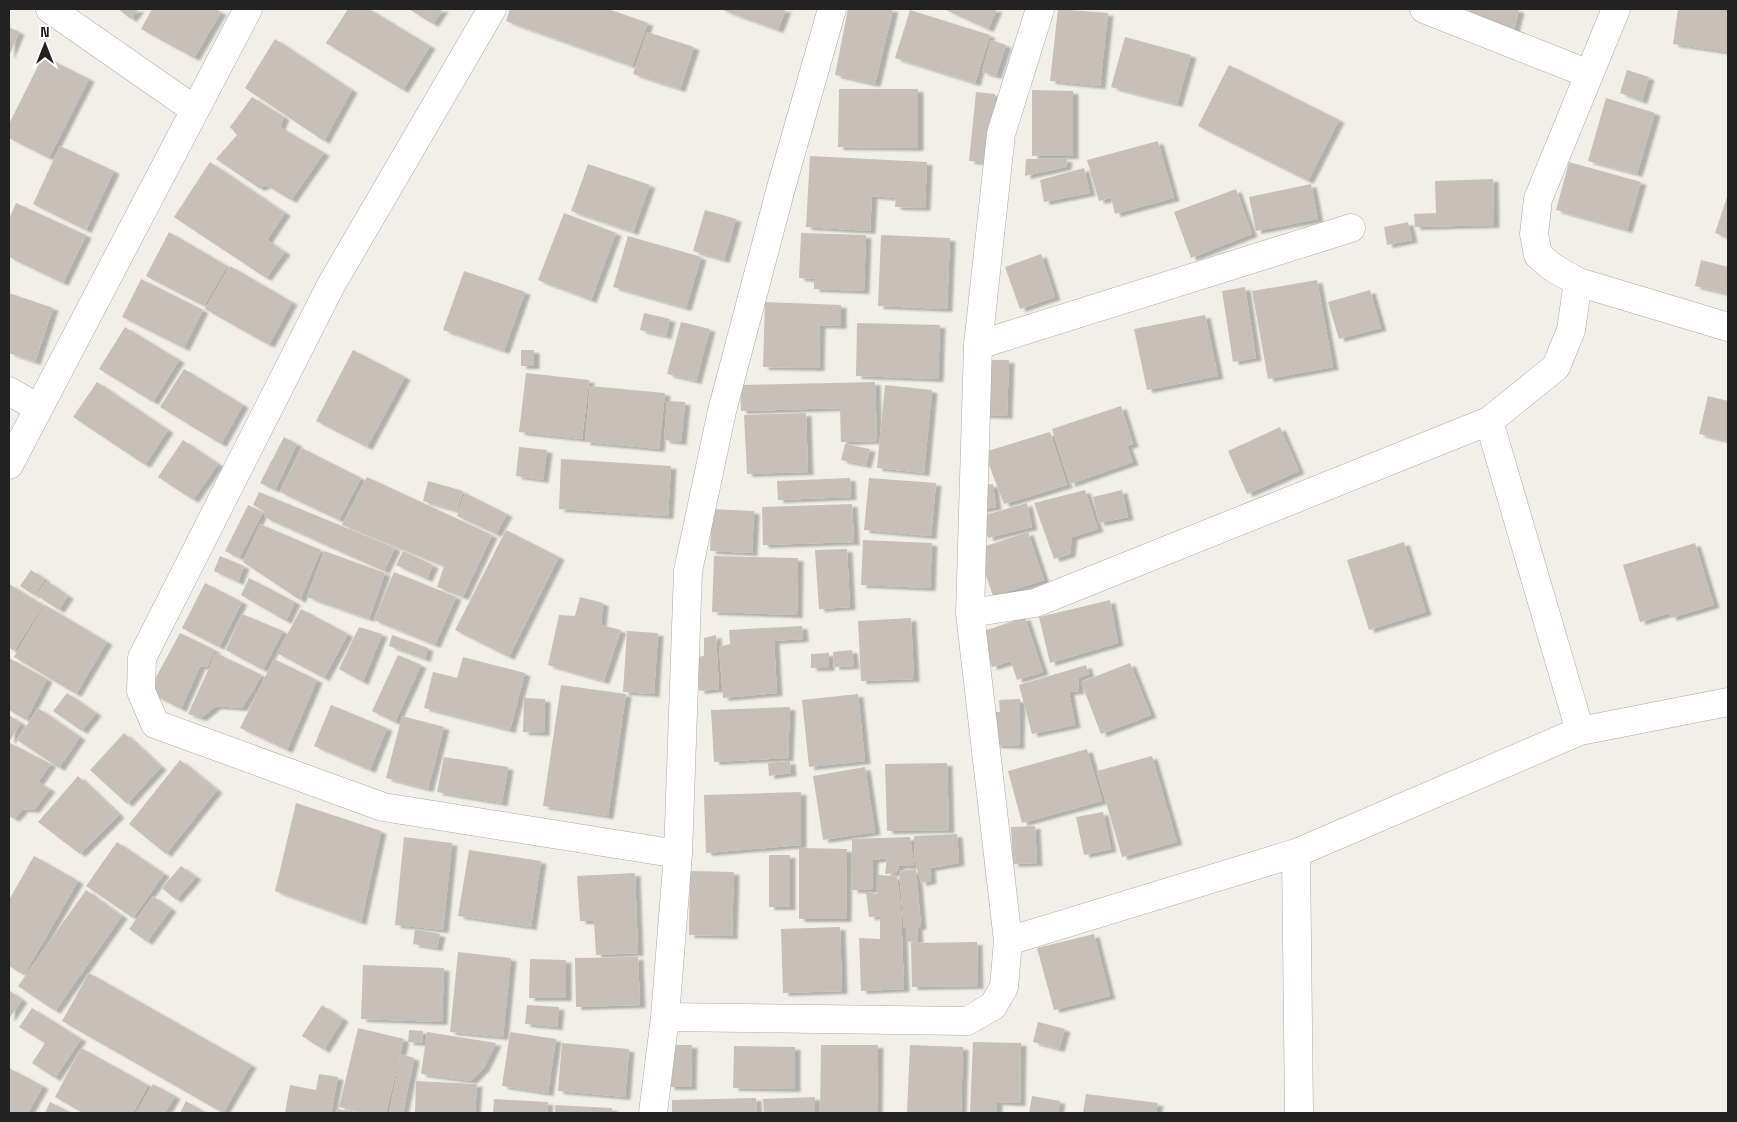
<svg xmlns="http://www.w3.org/2000/svg" width="1737" height="1122" font-family="'Space Grotesk',sans-serif">
<style>
.building{fill:#c7bfb8;filter:url(#shadow)}
.lines{fill:none;stroke-linecap:round;stroke-linejoin:round}
.street-casing{stroke:#a9a9a9;stroke-width:29}
.street{stroke:#fff;stroke-width:28}
</style>
<defs>
<filter id="shadow"><feDropShadow dx="5.5" dy="3" stdDeviation="1" flood-color="#0004"/></filter>
</defs>
<rect width="100%" height="100%" fill="#f2efe9"/>
<!-- building -->
<path class="building" d="M118,9H139L131,19Z
M152,9H215L221,12L194,58L141,29Z
M348,9H369L430,46L403,90L326,43Z
M409,9H443L433,24Z
M510,9H608L648,23L632,66L506,21Z
M720,9H786L778,30Z
M848,9H893L875,84L835,75Z
M944,9H997L988,29Z
M1058,9L1108,13L1100,86L1050,81Z
M1470,9H1515L1519,10L1514,30L1467,16Z
M1678,9H1728V52L1673,44Z
M910,10L990,35L975,83L895,58Z
M9,27L19,32L9,56Z
M647,32L694,47L680,89L633,74Z
M1125,37L1191,55L1177,104L1111,87Z
M275,39L352,90L324,141L245,88Z
M991,40L1006,45L996,76L982,72Z
M43,56L89,79L49,158L9,138V124Z
M1229,65L1339,120L1308,181L1198,126Z
M1627,70L1649,77L1642,101L1620,93Z
M839,89H918V148L838,147Z
M1032,90L1073,91V156H1032Z
M976,92L995,94L989,163L969,161Z
M252,97L284,117L280,127L324,153L291,200L266,185L259,188L216,159L237,135L230,127Z
M1606,98L1655,113L1637,174L1588,161Z
M1158,141L1174,198L1115,214L1111,198L1099,201L1087,160Z
M60,146L114,171L86,230L33,204Z
M810,156L927,162L925,208L895,207L896,198L872,196L870,231L806,227Z
M1026,159H1067L1066,167L1025,176Z
M210,162L285,213L267,240L285,252L266,278L174,217Z
M1569,162L1641,182L1627,230L1556,210Z
M588,164L650,185L633,232L571,211Z
M1084,168L1090,193L1044,202L1040,180Z
M1493,179L1494,225L1415,227L1414,214L1436,213L1435,181Z
M1311,184L1318,219L1256,231L1249,197Z
M1236,189L1252,234L1191,258L1174,212Z
M1728,194V238L1715,233Z
M16,203L86,235L63,283L9,257V219Z
M705,210L736,219L724,260L693,251Z
M564,213L616,233L591,300L538,280Z
M1408,222L1412,240L1387,245L1384,227Z
M169,232L227,266L204,306L146,276Z
M801,233L866,235L864,291L814,289V279L799,278Z
M881,235L950,238L947,309L878,306Z
M628,236L701,257L686,308L613,287Z
M1041,254L1055,297L1020,309L1005,267Z
M1701,260L1728,267V294L1695,286Z
M230,266L292,302L269,345L205,309Z
M464,271L525,292L504,351L443,330Z
M141,279L203,310L184,348L122,317Z
M1317,280L1333,367L1268,379L1252,291Z
M1245,287L1256,358L1233,362L1222,291Z
M1370,290L1381,328L1339,339L1328,302Z
M9,293L53,308L35,362L9,353Z
M765,302L841,305V326L820,325L819,368L763,367Z
M644,313L670,319L666,336L640,330Z
M1205,315L1218,376L1147,390L1134,329Z
M681,322L710,329L696,381L667,374Z
M857,323L940,325L938,379L856,376Z
M125,327L179,360L153,402L99,369Z
M353,350L405,377L367,447L316,421Z
M521,350H534V366H521Z
M983,360H1009L1007,416L982,415Z
M184,369L243,405L221,444L160,407Z
M526,373L589,380L582,439L519,432Z
M97,382L168,430L145,465L73,417Z
M875,382L877,441L841,442L840,408L741,411L740,385Z
M885,385L932,390L924,473L877,468Z
M590,386L665,393L659,449L585,442Z
M1708,396L1728,401V441L1699,434Z
M667,401L685,402L681,442L664,440Z
M1121,406L1133,444L1127,446L1133,462L1070,484L1052,429Z
M806,413L808,472L747,474L744,415Z
M1280,427L1299,471L1247,494L1228,451Z
M1050,432L1067,485L1004,504L984,452Z
M284,437L297,444L275,490L260,483Z
M183,440L218,464L193,500L158,477Z
M845,444L870,449L866,465L841,460Z
M519,447L547,450L543,480L516,476Z
M302,448L361,478L339,520L280,492Z
M561,459L671,466L668,516L559,509Z
M367,477L492,535L463,597L437,587L444,566L342,525Z
M850,478L851,497L778,500L777,481Z
M869,478L936,483L931,536L864,530Z
M428,481L463,491L457,511L423,501Z
M993,484L996,507L978,510L975,486Z
M1085,490L1098,529L1072,537L1070,554L1054,559L1034,503Z
M1122,490L1128,517L1099,523L1093,497Z
M259,492L395,548L384,571L264,517V511L253,505Z
M465,493L507,514L496,534L457,516Z
M1027,503L1032,527L988,538L982,516Z
M852,504L854,542L763,545L762,507Z
M248,505L263,512L239,558L225,551Z
M712,509L754,511L752,553L710,551Z
M260,524L321,550L300,600L243,562Z
M506,530L559,557L509,657L455,630Z
M1028,532L1044,580L993,596L977,549Z
M863,540L932,543L930,588L861,585Z
M1404,542L1426,612L1369,630L1347,560Z
M1695,543L1714,605L1671,618L1670,613L1640,622L1623,565Z
M847,549L850,607L819,609L815,550Z
M324,551L385,573L369,619L307,597Z
M403,551L433,565L427,579L396,565Z
M220,556L244,566L238,582L214,571Z
M714,556L798,558L797,615L712,612Z
M31,570L45,579L34,595L20,586Z
M394,572L456,597L435,645L374,620Z
M249,578L295,602L286,621L241,595Z
M47,581L68,596L59,610L36,595Z
M205,583L242,602L219,647L182,628Z
M9,584L43,605L14,651L9,648Z
M580,597L603,603L601,625L621,630L604,681L548,665L559,615L575,616Z
M1110,600L1118,643L1050,663L1039,617Z
M45,605L107,642L76,694L14,657Z
M301,609L348,634L324,678L277,653Z
M242,614L283,631L263,670L226,650Z
M1025,617L1043,672L1017,680L1011,661L992,667L981,632Z
M911,618L914,679L861,681L858,621Z
M802,626L803,639L774,641L777,693L723,698L719,647L730,644L729,630Z
M359,627L382,634L363,682L339,669Z
M627,631L658,633L654,694L623,692Z
M180,633L215,650L207,667L200,666L181,709L148,692Z
M392,635L428,648L425,659L389,646Z
M716,635L719,689L699,691L696,657L704,656V638Z
M852,650L854,666L834,667L833,652Z
M216,653L262,675L242,708L216,706L201,718L188,714Z
M829,653V668H811V654Z
M398,655L421,665L395,722L372,711Z
M463,657L525,673L510,730L424,708L433,672L457,678Z
M9,658L47,679L26,720L9,710Z
M274,659L317,680L287,750L240,728Z
M1130,663L1151,715L1101,734L1081,682Z
M1086,665L1089,674L1078,678L1079,691L1069,692L1075,725L1032,734L1019,685Z
M561,685L626,694L608,816L543,806Z
M67,693L96,713L82,731L53,711Z
M858,694L865,761L809,767L802,700Z
M524,698L545,699L544,733L523,732Z
M1020,699L1019,746L995,745L993,712H1000L999,700Z
M331,705L387,728L370,770L314,746Z
M790,707L788,758L714,762L711,710Z
M38,708L80,737L59,768L17,740Z
M9,715L21,723L9,742Z
M402,716L444,727L428,789L386,778Z
M124,733L161,767L127,804L90,770Z
M10,743L51,764L38,782L50,789L34,810L23,809L14,819L9,816V745Z
M1087,749L1102,801L1022,823L1008,771Z
M1152,756L1177,842L1122,857L1097,771Z
M444,757L508,767L502,803L437,792Z
M180,760L217,790L166,854L129,824Z
M790,761L791,773L769,776L768,763Z
M947,763L949,830L887,831L885,764Z
M865,767L875,832L823,840L813,776Z
M78,776L119,815L80,854L38,822Z
M801,792V845L706,853L704,795Z
M296,803L381,831L361,922L275,891Z
M1103,812L1111,849L1084,855L1076,817Z
M1035,826L1037,863L1013,864L1011,827Z
M957,834L959,863L930,868L931,881L921,883L915,862L914,836Z
M404,837L452,843L443,930L395,925Z
M910,837L914,866H899L896,873L885,874L887,858L873,860L872,890H852V839Z
M117,842L164,874L133,918L86,886Z
M799,848L847,849L846,919H799Z
M469,850L541,861L531,927L458,916Z
M769,855H790V907H769Z
M34,856L78,881L24,975L9,966V900Z
M181,866L196,877L176,900L162,888Z
M916,869L921,926L917,928L918,941L906,942V928H904L899,871Z
M690,871L734,872L732,936L689,935Z
M635,873L638,953L596,955L594,921H580L577,876Z
M877,875L897,876L901,909L904,989L861,991L859,938L880,939V916L869,917L866,892L877,894Z
M86,890L122,916L55,1011L18,986Z
M153,896L171,909L147,942L129,929Z
M840,927L842,991L783,993L781,929Z
M415,929L440,934L437,948L413,944Z
M1094,934L1110,996L1054,1010L1037,948Z
M977,942L978,986L912,987L911,943Z
M458,952L511,958L503,1037L450,1032Z
M638,957L640,1005L576,1007L575,958Z
M530,959L566,960V998H529Z
M363,965L444,968L442,1022L361,1019Z
M89,973L251,1065L223,1113L62,1021Z
M9,990L22,1000L9,1019Z
M322,1005L343,1019L324,1050L302,1036Z
M527,1005L559,1007L557,1027L525,1024Z
M32,1008L81,1039L55,1078L32,1063L45,1043L19,1027Z
M1038,1022L1065,1029L1059,1049L1033,1042Z
M358,1028L404,1039L386,1113H365L339,1107Z
M409,1030L423,1031L422,1043L408,1042Z
M427,1032L496,1043L484,1068L471,1081L421,1074Z
M510,1032L556,1039L548,1093L502,1086Z
M973,1042L1021,1043L1020,1103L997,1102V1113H970Z
M562,1043L629,1049L625,1097L558,1091Z
M670,1045H692L691,1087H669Z
M821,1045H878L877,1113H820Z
M910,1045L963,1047L961,1113H907Z
M734,1046L795,1047V1089L733,1088Z
M81,1048L148,1085L133,1113H83L55,1097Z
M401,1054L414,1058L403,1113H389Z
M9,1068L43,1086L28,1113H9Z
M319,1074L338,1077L331,1113H285L290,1085L316,1090Z
M416,1081L477,1084L475,1113H415Z
M153,1084L175,1096L165,1113H136Z
M1086,1094L1158,1103L1156,1113H1083Z
M1032,1096L1060,1101L1058,1113H1029Z
M815,1097V1113H764L763,1099Z
M756,1098L757,1113H672V1100Z
M494,1099L548,1102L547,1113H493Z
M186,1101L206,1113H180Z
M50,1102L72,1113H45Z
M555,1105L612,1108V1113H555Z
M337,1109L357,1112L356,1113H336Z"/>
<g class="lines">
<!-- street casing -->
<g class="street-casing">
<path id="street" d="M50,9L195,110
M492,9L331,285L142,658L141,691L155,724L383,807L678,854
M1424,9L1589,74
M1616,9L1538,199L1534,234L1538,255L1552,267L1578,282L1728,327
M978,345L1351,228
M9,391L38,408
M1489,421L1580,731
M9,465L248,9
M970,613L1035,603L1489,421L1556,367L1571,330L1578,282
M1296,853L1299,1113
M1008,941L1296,853L1580,731L1728,702
M665,1017L967,1021L993,1006L1004,987L1008,941L970,613L978,345L1001,134L1040,9
M653,1113L665,1017L678,854L688,571L722,411L781,188L832,9"/>
</g>
<!-- street -->
<use href="#street" class="street"/>
</g>
<!-- border -->
<rect width="1737" height="1122" fill="none" stroke="#222222" stroke-width="20"/>
<!-- north arrow -->
<g transform="translate(45 45)" stroke="#ffffff" stroke-width="4" paint-order="stroke">
<path d="M0-4L9 19L0 12L-9 19Z" fill="#222222"/>
<text y="-8" font-size="14" font-weight="bold" text-anchor="middle" fill="#222222">N</text>
</g>
</svg>
